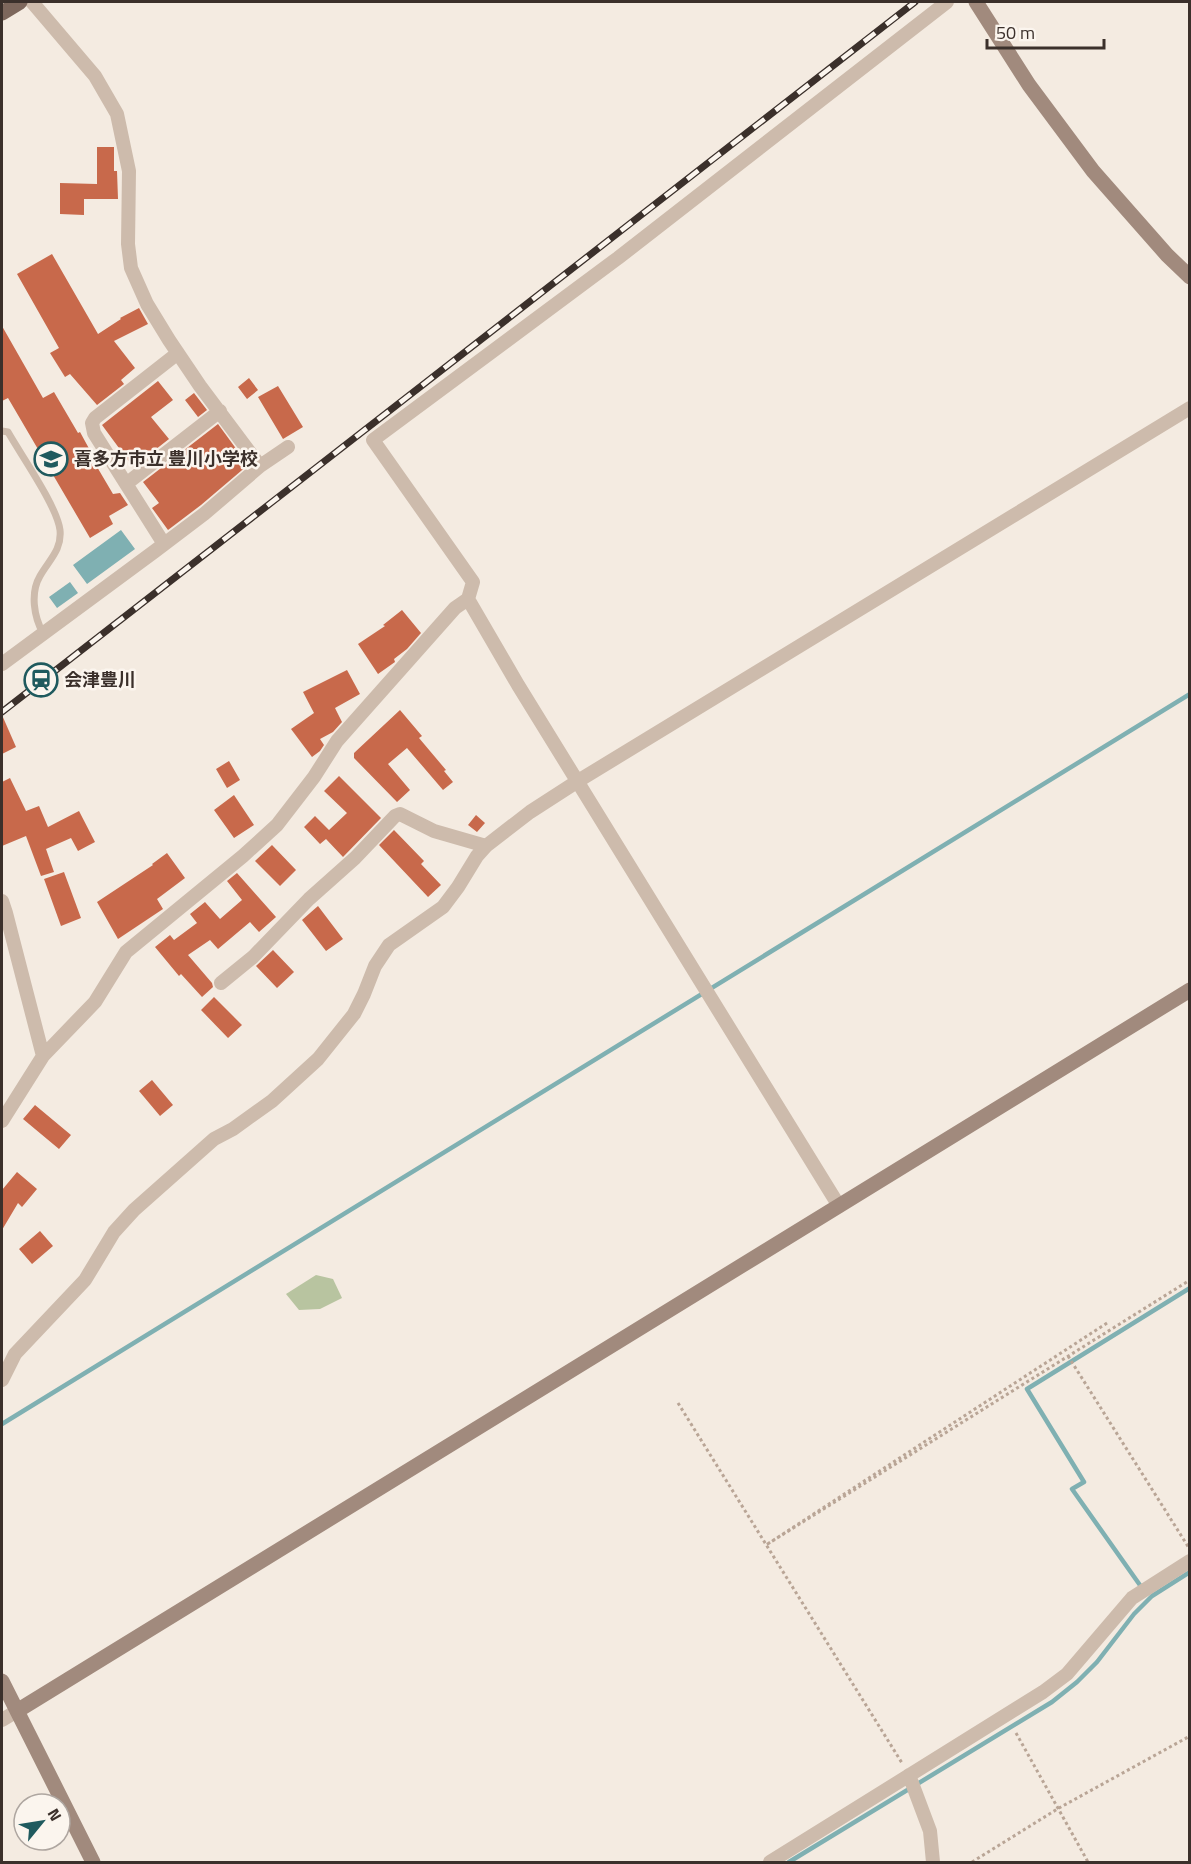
<svg xmlns="http://www.w3.org/2000/svg" width="1191" height="1864" font-family="'Titillium Web','Noto Sans JP',sans-serif">
<style>
.green{fill:#b8c4a0}
.water{fill:#7fb0b2}
.lines{fill:none;stroke-linecap:round;stroke-linejoin:round}
.stream{stroke:#7fb0b2;stroke-width:4.5}
.building{fill:#c8694b}
.path{stroke:#b9a596;stroke-width:3;stroke-dasharray:3 3;stroke-linecap:butt}
.lane{stroke:#cdbbac;stroke-width:7}
.street{stroke:#cdbbac;stroke-width:14}
.secondary{stroke:#a18a7d;stroke-width:15}
.primary{stroke:#7d675c;stroke-width:15}
.rail-casing{stroke:#3b302b;stroke-width:7}
.rail{stroke:#fbf5ee;stroke-width:4.5;stroke-dasharray:14;stroke-linecap:butt}
.labels{text-anchor:middle;stroke-width:5;stroke-linejoin:round;paint-order:stroke}
.poi-label{font-size:18px;font-weight:bold;fill:#3b302b;stroke:#fbf5ee;text-anchor:start}
</style>
<rect width="100%" height="100%" fill="#f4ebe1"/>
<!-- green -->
<path class="green" d="M316,1275L333,1279L342,1298L320,1309L299,1310L286,1294Z"/>
<!-- water -->
<path class="water" d="M121,530L135,549L87,584L73,565Z
M70,582L78,593L57,608L49,597Z"/>
<g class="lines">
<!-- stream -->
<path class="stream" d="M2,1424L1190,694
M1142,1588L1072,1489L1084,1482L1027,1389L1190,1288
M789,1862L1052,1702L1077,1682L1097,1662L1134,1614L1152,1596L1190,1572"/>
</g>
<!-- building -->
<path class="building" d="M97,147H114V171H117L118,199H84V215L60,214V183L97,184Z
M52,254L98,334L121,319L120,318L139,308L148,324L114,341L135,368L121,380L124,384L97,405L70,374L65,377L50,353L59,348L17,274Z
M2,326L43,398L54,392L78,433L80,432L92,454L90,455L113,494L120,493L128,505L109,516L113,524L90,538L8,398L2,401Z
M249,378L258,390L247,399L238,387Z
M158,381L173,400L151,417L169,439L133,467L102,425Z
M278,386L303,427L283,439L258,397Z
M194,393L207,410L198,417L185,400Z
M218,424L248,465L201,505L168,530L152,508L159,503L143,482Z
M402,610L421,633L407,649L394,659L395,662L378,674L358,644L385,626L383,625Z
M347,670L360,694L335,708L342,722L333,732L320,739L324,745L320,751L312,757L291,729L314,713L303,692Z
M400,710L422,736L419,738L446,770L444,771L453,782L443,790L407,748L388,764L410,790L397,802L354,758V753Z
M2,715L16,747L2,754Z
M229,761L240,780L227,788L216,769Z
M339,776L381,818L343,857L326,839L320,844L304,827L315,816L329,830L347,813L324,791Z
M10,778L26,811L39,806L48,827L79,811L95,842L78,851L71,838L46,849L54,872L41,876L26,836L2,846V782Z
M234,795L254,825L234,838L214,810Z
M476,815L485,823L477,832L468,825Z
M394,830L424,861L421,864L441,885L428,897L379,845Z
M272,845L296,870L280,886L255,861Z
M167,853L185,878L157,899L163,909L118,939L97,902L153,865L152,864Z
M64,872L81,918L61,926L44,879Z
M237,873L276,917L259,932L250,922L218,949L210,940L188,955L212,983L213,987L202,997L181,974L179,976L155,947L170,935L174,940L197,923L190,914L205,902L220,919L242,900L227,881Z
M318,906L343,939L326,951L302,920Z
M273,950L294,972L277,988L256,966Z
M214,997L242,1025L228,1038L201,1010Z
M152,1080L173,1105L160,1116L139,1091Z
M35,1105L71,1135L59,1149L23,1119Z
M17,1172L37,1189L22,1207L18,1203L2,1230V1190Z
M40,1231L53,1246L32,1264L19,1249Z"/>
<g class="lines">
<!-- path -->
<path class="path" d="M1107,1323L766,1545L1190,1280
M1068,1356L1189,1548
M678,1403L902,1763
M1016,1733L1088,1862
M972,1862L1059,1808L1190,1736"/>
<!-- lane -->
<path class="lane" d="M2,431L8,432C21,455 57,506 60,530C62,550 49,560 40,576C30,593 34,617 43,633"/>
<!-- street -->
<path class="street" d="M32,2L95,76L117,114L129,171L128,244L131,268L147,304L169,340L200,386L260,466
M126,484L220,411
M164,544L94,433L92,423L95,418L178,353
M468,599L518,685L839,1206
M2,664L155,551L204,514L260,466L288,447
M2,901L6,913L43,1056
M221,983L253,957L309,899L355,858L395,816L400,814L434,831L486,846
M2,1121L43,1056L95,1002L126,952L243,856L277,825L314,777L337,741L455,608L468,599L473,582L373,440L618,258L947,2
M2,1380L15,1354L85,1280L114,1232L134,1210L214,1139L233,1129L272,1101L318,1059L354,1014L364,994L375,966L389,945L443,907L458,887L477,856L486,846L530,812L578,781L1190,408
M2,1720L17,1711
M909,1775L930,1831L933,1862
M770,1862L1043,1692L1067,1674L1132,1598L1190,1561"/>
<!-- secondary -->
<path class="secondary" d="M976,2L1029,85L1093,171L1167,255L1190,277
M2,1681L93,1862
M17,1711L1190,990"/>
<!-- primary -->
<path class="primary" d="M2,13L20,2"/>
<!-- rail casing -->
<g class="rail-casing">
<path id="rail" d="M2,712L915,2"/>
</g>
<!-- rail -->
<use href="#rail" class="rail"/>
</g>
<!-- icons -->
<defs>
<g id="school-ring" transform="scale(1.725)"><circle r="9.5" fill="#fbf5ee" stroke="#1f5a5e" stroke-width="1.5"/><path d="M0-5L7-2L0 1L-7-2ZM-4 1L0 2.5L4 1V4Q0 6-4 4Z" fill="#1f5a5e"/></g>
<g id="station-ring" transform="scale(1.725)"><circle r="9.5" fill="#fbf5ee" stroke="#1f5a5e" stroke-width="1.5"/><path d="M-3-6H3Q5-6 5-4V2Q5 4 3 4L4.5 6H3L1.5 4h-3L-3 6H-4.5L-3 4Q-5 4-5 2V-4Q-5-6-3-6ZM-3.5-4v3h7v-3ZM-3.5 1v1.5H-2V1ZM2 1v1.5H3.5V1Z" fill="#1f5a5e"/></g>
</defs>
<g fill-rule="evenodd">
<use href="#school-ring" x="51" y="459"/>
<use href="#station-ring" x="41" y="680"/>
</g>
<g class="labels">
<!-- poi labels -->
<g class="poi-label">
<text x="74" y="465">喜多方市立 豊川小学校</text>
<text x="64" y="686">会津豊川</text>
</g>
</g>
<!-- border -->
<rect width="1191" height="1864" fill="none" stroke="#3b302b" stroke-width="6"/>
<!-- north arrow -->
<g transform="translate(42 1822) rotate(60)"><circle r="28" fill="#fbf5ee" stroke="#aea6a0" stroke-width="1.5"/>
<path d="M0-4.5L10 22L0 15L-10 22Z" fill="#1f5a5e"/>
<text y="-9" font-size="16" font-weight="bold" text-anchor="middle" fill="#3b302b">N</text>
</g>
<!-- scale -->
<path d="M987 39v9h117v-9" fill="none" stroke="#3b302b" stroke-width="3"/>
<text x="996" y="39" font-size="18" fill="#3b302b" stroke="#fbf5ee" stroke-width="4.5" paint-order="stroke">50 m</text>
</svg>
